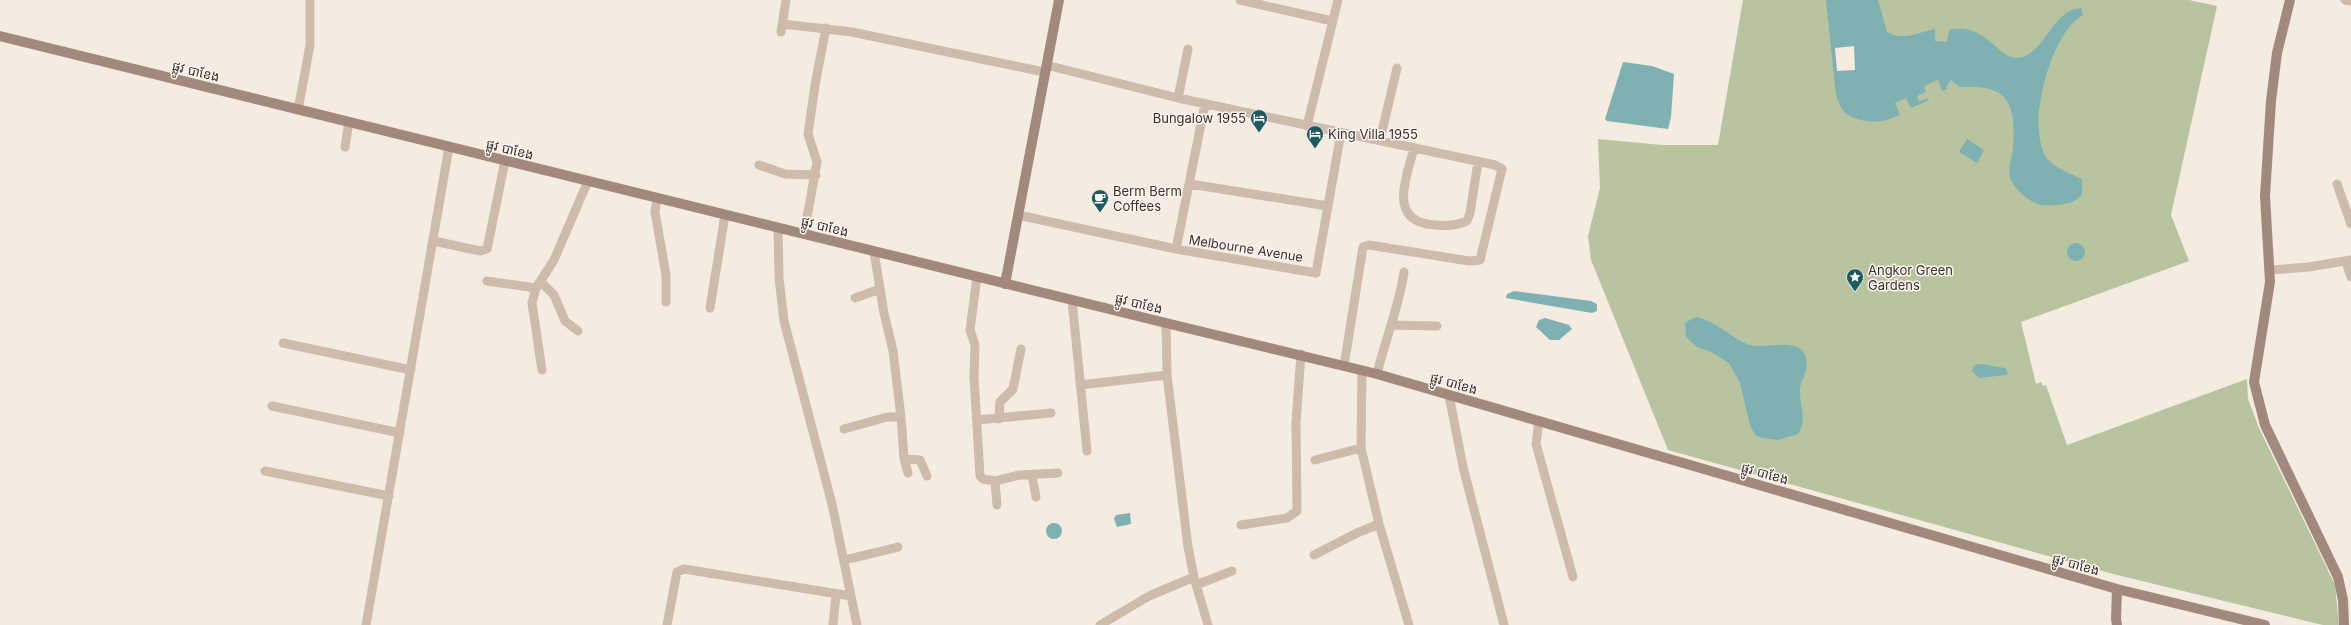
<svg xmlns="http://www.w3.org/2000/svg" width="2351" height="625" font-family="Inter,'Noto Sans Khmer',sans-serif">
<style>
.green{fill:#b8c4a0}
.water{fill:#7fb0b2}
.pier{fill:#f4ebe1}
.lines{fill:none;stroke-linecap:round;stroke-linejoin:round}
.street{stroke:#cdbbac;stroke-width:9}
.secondary{stroke:#a18a7d;stroke-width:10}
.labels{text-anchor:middle;stroke-width:3;stroke-linejoin:round;paint-order:stroke}
.street-label{font-size:13px;fill:#3b302b;stroke:#fbf5ee}
.poi-label{font-size:13px;fill:#3b302b;stroke:#fbf5ee;text-anchor:start}
</style>
<rect width="100%" height="100%" fill="#f4ebe1"/>
<!-- green -->
<path class="green" d="M1743,0H2189L2217,6L2171,215L2189,261L2021,322L2036,384L2041,382L2043,386L2046,385L2067,445L2247,379L2248,399L2259,428L2335,585L2339,625H2323L2113,574L1668,450L1591,260L1588,236L1600,188L1598,139L1662,145H1718Z"/>
<!-- water -->
<path class="water" d="M1826,0H1878L1887,32C1903,42 1918,32 1935,29V41L1947,42L1949,30C1989,21 1998,65 2023,57C2047,48 2053,10 2081,8L2083,15C2050,33 2026,125 2046,157C2054,168 2071,174 2082,179V195C2078,198 2074,202 2069,203C2062,205 2050,206 2042,205C2029,203 2010,186 2009,173C2009,165 2012,156 2013,149C2016,104 2010,84 1960,87L1951,80L1946,87L1948,89L1942,91L1938,80L1924,86L1926,92L1917,96L1919,101L1928,98L1929,100L1911,108L1906,98L1895,103L1900,114C1887,124 1861,124 1847,114C1841,110 1838,102 1836,95Z
M1623,62L1652,66L1674,74L1671,117L1668,129L1607,121L1605,119Z
M1967,139L1984,150L1977,163L1959,152Z
M2067 252a9 9 0 1 1 18 0a9 9 0 1 1-18 0Z
M1514,291L1591,301L1597,304V311L1592,313L1506,298L1507,294Z
M1696,317C1716,321 1729,336 1747,344C1764,351 1805,333 1807,363C1808,372 1800,381 1800,390C1799,406 1808,419 1798,434L1778,440L1762,438L1755,435L1750,425L1740,383L1729,363L1711,352L1697,347L1686,337L1685,324L1688,321Z
M1545,318L1569,325L1572,329L1559,340H1550L1536,327L1539,320Z
M1978,364C1988,364 1995,367 2005,368L2008,372L2006,375L1979,378L1972,371L1974,366Z
M1130,513L1131,524L1117,527L1114,519L1116,515Z
M1046 531a8 8 0 1 1 16 0a8 8 0 1 1-16 0Z"/>
<!-- pier -->
<path class="pier" d="M1854,46L1855,70L1837,71L1835,48Z"/>
<g class="lines">
<!-- street -->
<path class="street" d="M1240,0L1332,21
M2345,0L2351,1
M783,24L852,32L1044,72
M781,32L786,0
M1046,65L1178,98L1495,165L1502,169L1480,260L1469,261L1369,245L1363,247L1344,366
M1178,98L1188,49
M298,110L310,45V0
M1307,126L1338,0
M1380,140L1397,68
M345,147L349,122
M1414,148C1408,173 1388,217 1427,224C1443,226 1452,227 1467,221L1470,213L1478,162
M759,165L785,174L816,175
M1190,184L1328,206
M2337,184L2351,224
M657,198L655,212L666,275V302
M1018,215L1176,249L1316,273L1341,133
M778,228L779,278L784,321L832,504L857,625
M804,234L817,162L808,134L815,85L826,28
M434,241L480,251L487,249L505,161
M1176,249L1205,104
M874,252L884,313L893,351L901,417L904,459L908,473
M2346,262L2351,277
M2271,270L2309,267L2351,260
M977,277L970,330L975,345L974,376L980,476L983,479L995,481L1020,475L1058,473
M487,281L536,288
M541,282L554,295L565,321L578,331
M855,298L880,289
M1072,300L1087,451
M710,308L725,215
M1166,323L1167,375L1188,547L1194,577L1208,625
M1392,325L1437,326
M283,343L411,370
M542,370L532,303L536,288L554,260L588,181
M1362,370L1361,448L1379,524L1409,625
M1377,374C1385,340 1399,307 1404,272
M1080,385L1167,375
M1449,395L1463,467L1504,625
M272,406L400,433
M999,419L1000,402L1013,389L1021,349
M977,420L1051,413
M1539,421L1536,444L1573,577
M844,429L887,417H901
M904,459L920,460L927,476
M1315,460L1361,448
M265,471L389,496
M1032,475L1036,497
M995,481L997,505
M1241,525L1287,518L1297,511L1296,422L1301,354
M1314,555L1357,533L1379,524
M844,560L898,547
M1196,585L1232,571
M366,625L449,147
M667,625L677,572L684,569L851,596
M833,625L836,595
M1100,625L1149,596L1194,577"/>
<!-- secondary -->
<path class="secondary" d="M2290,0L2277,53L2271,101L2265,196L2270,282L2254,382L2265,425L2338,577L2343,600L2344,625
M0,36L1166,323L1377,374L2117,589L2265,625
M1005,284L1059,0
M2117,589L2116,619L2117,625"/>
</g>
<!-- icons -->
<defs>
<g id="hotel-pin" transform="scale(0.9)"><path d="M0 17L-7.5 6A9.5 9.5 0 1 1 7.5 6Z" fill="#1f5a5e" stroke="#fbf5ee"/><path d="M-6-4.5h1.5V1H6V5H4.5V3h-9V5H-6ZM-4 0a1.8 1.8 0 1 1 3.6 0ZM.5 0V-2.5h3Q6-2.5 6 0Z" fill="#fff"/></g>
<g id="cafe-pin" transform="scale(0.9)"><path d="M0 17L-7.5 6A9.5 9.5 0 1 1 7.5 6Z" fill="#1f5a5e" stroke="#fbf5ee"/><path d="M-5.5-4.5H6V0H3Q3 3.5 0 3.5H-2.5Q-5.5 3.5-5.5 0ZM3-3.2v2h1.7v-2ZM-6 4.5H4V6H-6Z" fill="#fff"/></g>
<g id="sight-pin" transform="scale(0.9)"><path d="M0 17L-7.5 6A9.5 9.5 0 1 1 7.5 6Z" fill="#1f5a5e" stroke="#fbf5ee"/><path d="M0-6L1.8-2.2L6-1.7L2.9 1.2L3.7 5.4L0 3.3L-3.7 5.4L-2.9 1.2L-6-1.7L-1.8-2.2Z" fill="#fff"/></g>
</defs>
<g fill-rule="evenodd">
<use href="#hotel-pin" x="1259" y="118"/>
<use href="#hotel-pin" x="1315" y="134"/>
<use href="#cafe-pin" x="1100" y="198"/>
<use href="#sight-pin" x="1855" y="277"/>
</g>
<g class="labels">
<!-- street labels -->
<g class="street-label">
<text transform="translate(196 71) rotate(14)" y="5">ផ្លូវ បាខែង</text>
<text transform="translate(510 149) rotate(14)" y="5">ផ្លូវ បាខែង</text>
<text transform="translate(825 226) rotate(14)" y="5">ផ្លូវ បាខែង</text>
<text transform="translate(1246 248) rotate(9)" y="5">Melbourne Avenue</text>
<text transform="translate(1139 303) rotate(14)" y="5">ផ្លូវ បាខែង</text>
<text transform="translate(1454 383) rotate(16)" y="5">ផ្លូវ បាខែង</text>
<text transform="translate(1765 473) rotate(16)" y="5">ផ្លូវ បាខែង</text>
<text transform="translate(2076 564) rotate(16)" y="5">ផ្លូវ បាខែង</text>
</g>
<!-- poi labels -->
<g class="poi-label">
<text x="1246" y="123" text-anchor="end">Bungalow 1955</text>
<text x="1328" y="139">King Villa 1955</text>
<text x="1113" y="196">Berm Berm<tspan x="1113" dy="15">Coffees</tspan></text>
<text x="1868" y="275">Angkor Green<tspan x="1868" dy="15">Gardens</tspan></text>
</g>
</g>
</svg>
